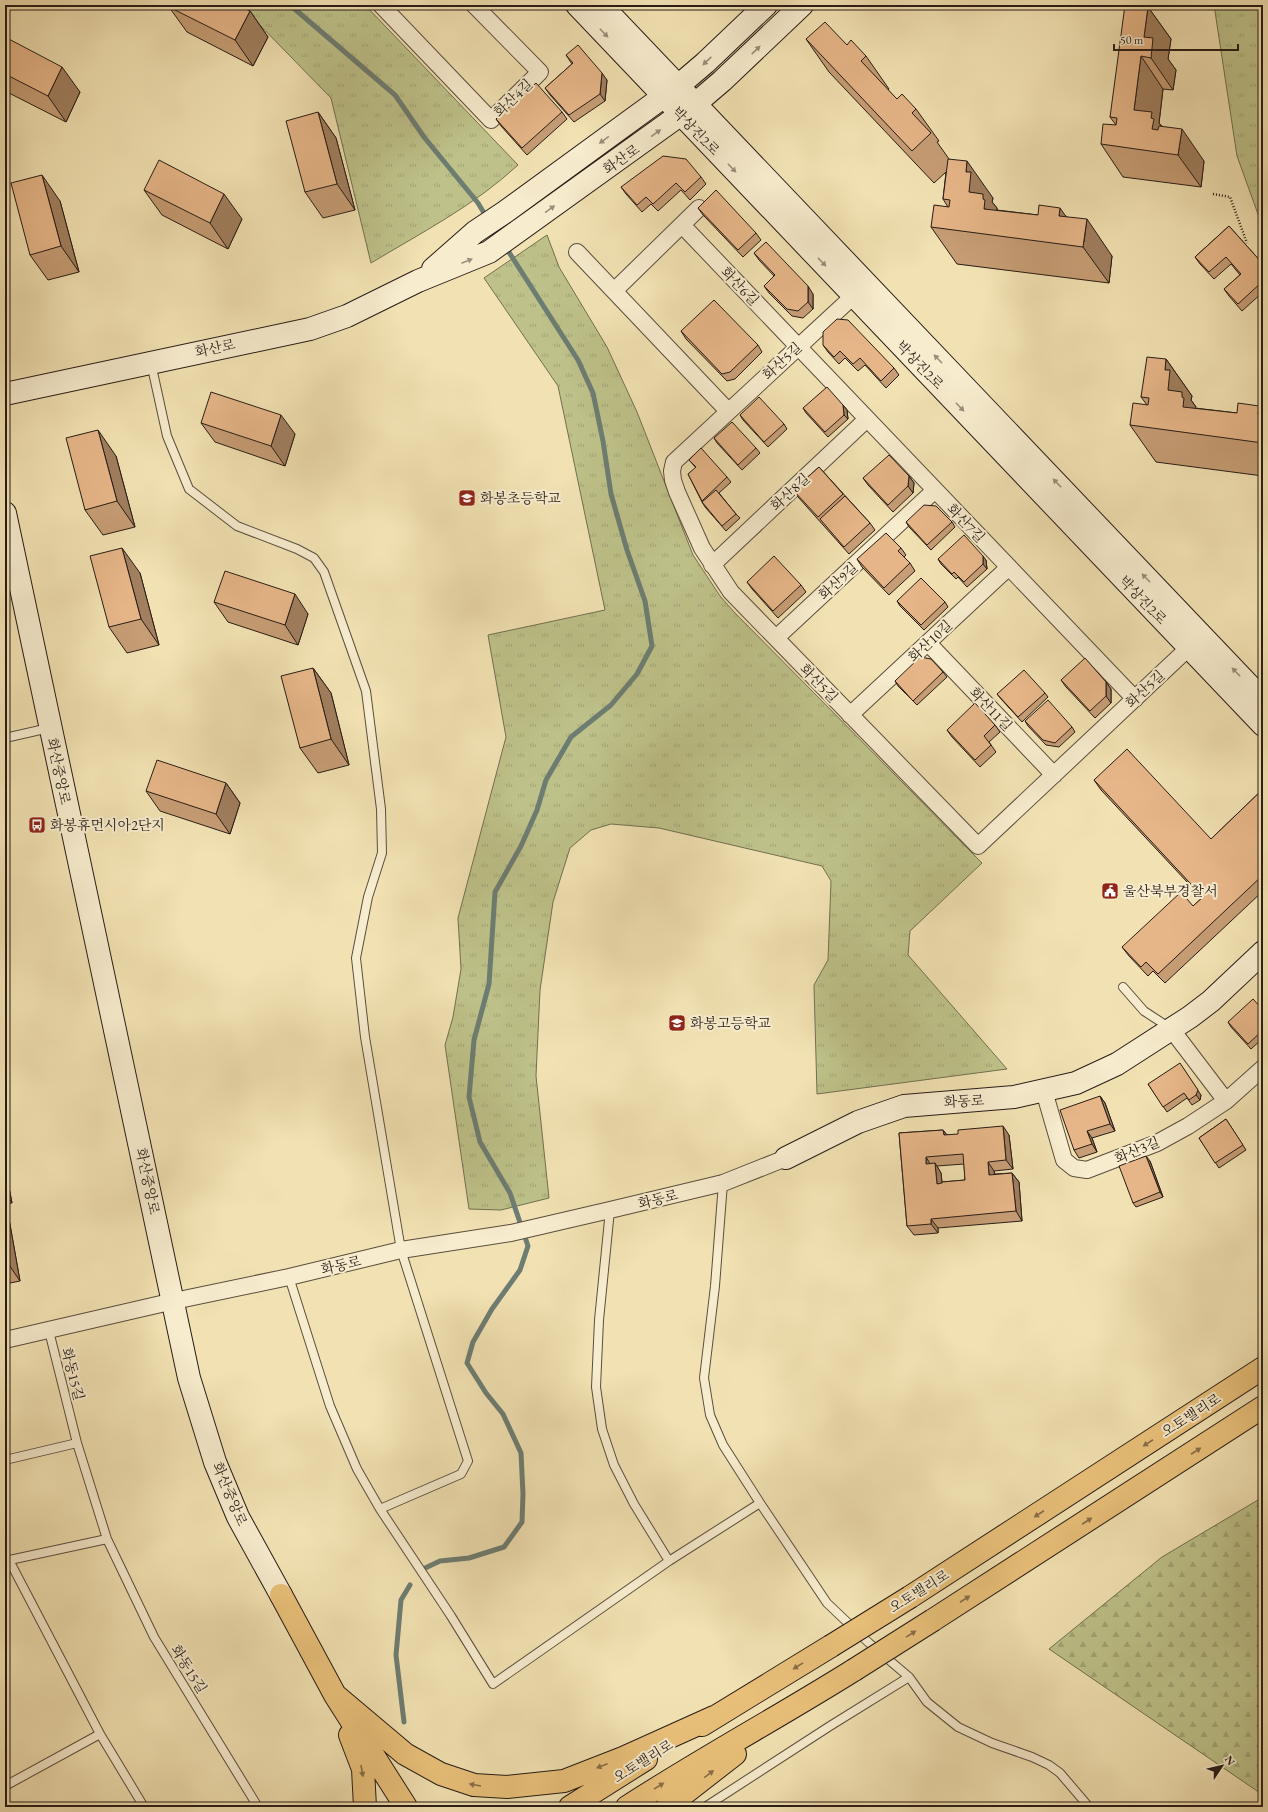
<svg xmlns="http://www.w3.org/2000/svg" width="1268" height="1812" font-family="'EB Garamond','Noto Serif KR',serif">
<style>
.forest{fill:url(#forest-firs);stroke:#726f50}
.park{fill:url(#park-tufts);stroke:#726f50}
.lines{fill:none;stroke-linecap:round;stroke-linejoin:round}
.stream{stroke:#6d7d72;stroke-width:5}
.lane-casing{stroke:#5a4e3d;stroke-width:10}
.street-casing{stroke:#5a4e3d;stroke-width:18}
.secondary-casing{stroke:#271c16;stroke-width:24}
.highway-casing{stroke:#271c16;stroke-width:24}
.path{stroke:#271c16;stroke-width:2.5;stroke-dasharray:1 2;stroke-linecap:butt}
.lane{stroke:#f7ecce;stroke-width:8}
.street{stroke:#f7ecce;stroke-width:16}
.secondary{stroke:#f7ecce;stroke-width:22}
.highway{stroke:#e9c17a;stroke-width:22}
.highway-bridge-casing{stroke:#271c16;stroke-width:24;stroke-linecap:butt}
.highway-bridge{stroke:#e9c17a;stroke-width:22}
.wall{fill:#c69d75;stroke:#271c16;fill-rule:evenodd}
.shaded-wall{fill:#a17f5f;stroke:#271c16}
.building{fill:#e6b688;stroke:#271c16;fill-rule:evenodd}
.oneway{fill:#998e7b}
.oneway2{fill:#886e48}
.labels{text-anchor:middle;stroke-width:4;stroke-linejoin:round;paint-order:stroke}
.street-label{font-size:14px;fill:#271c16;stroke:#f7ecce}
.poi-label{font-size:14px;fill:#271c16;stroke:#f7ecce;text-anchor:start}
</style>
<defs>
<pattern id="forest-firs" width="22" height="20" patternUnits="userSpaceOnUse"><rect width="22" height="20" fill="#bec28a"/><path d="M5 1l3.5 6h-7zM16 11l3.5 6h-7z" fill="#a3a676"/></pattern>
<pattern id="park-tufts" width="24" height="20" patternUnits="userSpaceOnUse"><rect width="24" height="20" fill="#bec28a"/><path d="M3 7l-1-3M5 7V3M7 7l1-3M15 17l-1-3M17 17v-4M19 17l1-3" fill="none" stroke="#a3a676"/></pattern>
</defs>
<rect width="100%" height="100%" fill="#f2e2b3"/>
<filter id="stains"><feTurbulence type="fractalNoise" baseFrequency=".005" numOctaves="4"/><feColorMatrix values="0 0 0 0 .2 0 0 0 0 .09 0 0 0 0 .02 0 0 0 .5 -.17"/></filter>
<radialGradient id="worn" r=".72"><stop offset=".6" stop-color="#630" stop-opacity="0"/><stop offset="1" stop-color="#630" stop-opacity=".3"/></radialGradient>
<!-- forest -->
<path class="forest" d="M1263,1497V1795L1049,1649L1162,1557Z"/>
<!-- park -->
<path class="park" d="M229,5H365L518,165C475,205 421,233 371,263L331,98L252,17Z
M1214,5H1263V228L1237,156Z
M547,235L559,267L607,347L637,412L693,555L720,596L734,612L982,863L910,931L908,955L1007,1069L817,1094L814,985L828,960L831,881L822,866L659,828L611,824L591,830L570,848L553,902L540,990L536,1076L549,1198L501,1210L469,1209L445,1045L453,1017L461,969L458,918L506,737L488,635L605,610L558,386L484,278Z"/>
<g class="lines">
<!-- stream -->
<path class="stream" d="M290,5L395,95L424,137L478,203L487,218
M423,1569L440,1561L469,1558L504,1547L522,1522L523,1494L521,1453L503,1414L486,1393L467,1363L473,1342L492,1309L520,1270L528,1246L510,1193L480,1142L469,1097L474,1040L489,984L495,892L521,846L537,810L546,780L571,737L611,705L637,674L652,646L645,601L627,550L611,494L603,441L593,393L578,360L505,246
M404,1722L396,1655L401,1600L410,1585"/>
<!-- lane casing -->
<g class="lane-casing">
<path id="lane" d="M151,363L167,436L189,489L237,526L297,549L314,558L324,572L366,691L381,809L382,853L368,897L356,958L365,1037L401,1250L468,1461L461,1474L380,1509
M5,738L49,728
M1123,987L1144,1011L1170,1028
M723,1183L715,1286L704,1378L710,1415L723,1445L760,1503L827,1603L869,1643L909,1677L927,1702L958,1727L992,1743L1032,1757L1049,1765L1060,1773L1089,1807
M610,1210L599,1320L596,1387L602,1429L614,1465L634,1504L669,1561
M289,1277L330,1406L357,1469L380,1509L451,1616L493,1684L669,1561L760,1503
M49,1331L77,1443L107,1539L154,1637L258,1807
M5,1460L77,1443
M9,1560L100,1734L144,1807
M5,1561L107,1539
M5,1786L100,1734
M705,1807L830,1726L909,1677"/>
</g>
<!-- street casing -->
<g class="street-casing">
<path id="street" d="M381,5L491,120L540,72L474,5
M682,225L1135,699
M577,252L728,411
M861,289L674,462L672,471L673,480L677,492L702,548L731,592L978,846L1197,640
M614,291L699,208
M712,565L867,419
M776,638L935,490
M928,643L1054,775
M850,715L1009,567
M1172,1030L1226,1101
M1044,1091L1064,1160L1074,1168L1087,1170L1157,1143L1188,1126L1226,1101L1263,1068
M5,1340L174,1301L289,1277L401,1250L511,1233L610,1210L723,1183L786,1158"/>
</g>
<!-- secondary casing -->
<g class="secondary-casing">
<path id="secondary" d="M577,5L1263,725
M601,5L1263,700
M433,269L475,232L505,212L678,86L705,63L766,5
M5,394L310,329L347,316L418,281L489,252L695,104L722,81L802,5
M5,513L189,1378L215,1462L238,1517L281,1595
M786,1158L858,1122L904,1106L1014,1097L1076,1083L1117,1064L1190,1017L1211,1001L1263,952"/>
</g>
<!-- highway casing -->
<g class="highway-casing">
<path id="highway" d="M281,1595L335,1695L406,1807
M910,1597L1263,1368
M933,1620L1263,1407
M335,1695L405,1754L441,1774L474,1785L507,1787L564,1781L623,1758L714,1717
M702,1725L831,1646
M350,1735L363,1769L365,1807
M570,1807L646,1759
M627,1807C701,1759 779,1717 854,1670
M667,1807L735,1754"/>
</g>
<!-- path -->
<path class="path" d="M1213,194L1230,197L1247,243"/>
<!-- lane -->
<use href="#lane" class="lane"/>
<!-- street -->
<use href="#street" class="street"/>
<!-- secondary -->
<use href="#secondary" class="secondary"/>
<!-- highway -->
<use href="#highway" class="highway"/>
<!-- highway-bridge casing -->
<g class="highway-bridge-casing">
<path id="highway-bridge" d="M831,1646L910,1597
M854,1670L933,1620"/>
</g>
<!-- highway-bridge -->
<use href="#highway-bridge" class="highway-bridge"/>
</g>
<!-- wall -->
<path class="wall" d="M169,7L250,11L268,37L253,66L187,32Z
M1148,7L1171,39L1168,59L1176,70L1173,90L1163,89L1159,123L1162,126L1204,161L1201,187L1123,177L1101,144L1116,125L1110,117Z
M5,37L80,92L66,122L5,91Z
M806,39L847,45L866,56L889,89L888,90L897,99L916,109L939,141L937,142L949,159L993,198L992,202L997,208V210L1038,215L1066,216L1112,256L1109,283L957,264L931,227L948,207L943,199L946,172L934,183L829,72Z
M566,55L607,80L605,101L574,122L550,95L545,88L572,64Z
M318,112L336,138L355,210L323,218L305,192Z
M562,112L567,119L527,155L501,126L496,119Z
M701,177L706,184L690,200L681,190L658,211L651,204L642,212L626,194L621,187Z
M144,190L242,219L228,249L162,215Z
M60,201L79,272L48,280L30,255Z
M698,208L756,233L761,240L743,257L703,215Z
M1229,226L1263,264V292L1242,311L1229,296L1224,289L1240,275L1231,264L1214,279L1200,264L1195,257Z
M754,253L813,294V309L803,318L792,316L769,293L764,286L774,276L759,260Z
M681,331L758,345L762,352L735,379L727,381L686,339Z
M823,345L894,368L899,375L886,388L865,365L858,371L845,358L839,364L828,352Z
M1166,359L1192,396L1191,400L1196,407L1195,408L1237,413L1263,412V476L1156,462L1130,425L1147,405L1141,397Z
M843,405L847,410L848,419L828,437L806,413L803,408Z
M740,415L784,424L787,429L768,447L743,420Z
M201,423L295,434L285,466L215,442Z
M714,438L756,448L760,453L742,470L717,443Z
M116,456L135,527L103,535L85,510Z
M689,460L727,477L731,482L719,493L736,514L740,518L726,531L705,507L702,502L688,474L696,468Z
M819,467L870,523L875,530L849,554L798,497L793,490Z
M909,476L914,483L913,493L893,512L868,485L863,478Z
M906,522H952L955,527L931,550L909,527Z
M901,548L906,555L904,557L910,563L915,571L889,595L862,567L857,559Z
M938,559L986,560L987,569L967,587L958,577L956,579L941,564Z
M140,573L159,645L127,653L109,627Z
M747,582L801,585L806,592L778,618L752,589Z
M897,601L945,602L948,607L924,630L900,606Z
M214,602L308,614L298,645L228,622Z
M313,668L331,693L349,765L318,773L300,748Z
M943,672L947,677L917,705L898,686L895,681Z
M1061,680L1106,682L1111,689V703L1095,718L1066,687Z
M1045,693L1048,697L1022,722L1001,699L997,694Z
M1025,721L1072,727L1075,732L1059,747L1046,745L1028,726Z
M995,725L1000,732L989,742L996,752L980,767L952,737L947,730Z
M1094,780L1211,839L1263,789V891L1165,983L1153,971L1148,976L1129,956L1122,947L1193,906L1202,898L1101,790Z
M226,783L240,803L230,834L160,811L146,791Z
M1263,1010V1038L1251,1049L1231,1027L1228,1022Z
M1148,1084L1201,1095L1200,1100L1192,1105L1187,1098L1167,1112Z
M1100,1096L1105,1103L1115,1131L1092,1138L1097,1152L1079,1158L1074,1150Z
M1226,1119L1246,1150L1219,1168L1199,1138Z
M943,1130L947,1135H1009L1013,1169L994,1171L995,1174L1012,1173L1019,1182L1022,1221L938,1228V1233L914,1235L907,1226L899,1133ZM964,1164L965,1180L942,1182L941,1173L937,1166Z
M1150,1161L1163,1197L1136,1207L1133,1203Z
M5,1167L12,1203L5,1204Z
M5,1214L9,1219L20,1281L5,1284Z"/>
<!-- shaded-wall -->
<path class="shaded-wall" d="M1148,7L1171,39L1168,59L1176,70L1173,90L1151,58L1144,37Z
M250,11L268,37L253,66L235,40Z
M1141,56L1163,89L1159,123L1174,144L1157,136L1134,110Z
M62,67L80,92L66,122L48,96Z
M602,73L607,80L605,101L600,94Z
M318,112L336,138L355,210L337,184Z
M1182,129L1204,161L1201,187L1178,155Z
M967,161L993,198L992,202L997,208L996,213L1008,233L969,192L966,172Z
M42,175L60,201L79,272L61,246Z
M224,194L242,219L228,249L210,223Z
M1060,208L1084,242L1087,219L1112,256L1109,283L1083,247L1059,216Z
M808,286L813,294V309L808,302Z
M1166,359L1192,396L1191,400L1196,407L1195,411L1203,435L1168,390L1165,370Z
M843,405L847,410L848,419L844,415Z
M1259,406L1263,412V421L1258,414Z
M281,415L295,434L285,466L271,446Z
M98,430L116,456L135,527L117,501Z
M909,476L914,483L913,493L908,486Z
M122,548L140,573L159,645L141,619Z
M983,556L986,560L987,569L983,564Z
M295,594L308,614L298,645L285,625Z
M313,668L331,693L349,765L331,739Z
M1106,682L1111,689V703L1106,696Z
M226,783L240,803L230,834L216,814Z
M1183,1068L1201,1095L1200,1100L1196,1095Z
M1100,1096L1105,1103L1115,1131L1110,1124Z
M1003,1126L1009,1135L1013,1169L1006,1160Z
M943,1130L950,1139L944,1135Z
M1087,1131L1092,1138L1097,1152L1092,1144Z
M1146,1156L1150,1161L1163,1197L1160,1192Z
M926,1157L932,1167L926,1164Z
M988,1162L994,1171L996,1184L989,1175Z
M935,1163L941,1173L943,1193L937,1184Z
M5,1167L12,1203L5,1193Z
M1012,1173L1019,1182L1022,1221L1016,1211Z
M5,1213L9,1219L20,1281L7,1262L5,1253Z
M931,1219L938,1228V1233L931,1224Z"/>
<!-- building -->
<path class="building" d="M170,5H238L250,11L235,40L169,7Z
M1125,5H1135L1148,7L1144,37L1153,38L1151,58L1141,56L1134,110L1152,112L1151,118L1154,119L1152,129L1158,130L1159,126L1182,129L1178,155L1101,144L1103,124L1116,125L1117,118L1110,117Z
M825,22L847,45L851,40L866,56L861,61L897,99L902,94L916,109L912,113L931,133L912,151L806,39Z
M5,37L62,67L48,96L5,74Z
M578,45L602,73L600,94L569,115L545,88L573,63L566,55Z
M536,83L562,112L522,148L496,119Z
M318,112L337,184L305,192L286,121Z
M663,156L686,159L701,177L685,192L676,183L653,204L646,197L637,205L621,187Z
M948,159L967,161L966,172H971L969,192L983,194V199L985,200L984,209L1038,215L1039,205L1060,208L1059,216L1087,219L1083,247L931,227L934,205L949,207L950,200L943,199Z
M159,160L224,194L210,223L144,190Z
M42,175L61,246L30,255L11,183Z
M716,190L756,233L738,250L698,208Z
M1229,226L1263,264V281L1238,304L1224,289L1241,274L1226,257L1209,272L1195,257Z
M766,242L808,286V302L798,311L787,309L764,286L775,275L754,253Z
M714,300L758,345L730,372L722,374L681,331Z
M837,319L848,320L894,368L881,381L860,358L853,364L840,351L834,357L823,345V332Z
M1147,357L1166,359L1165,370H1170L1168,390L1182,392V397L1184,398L1183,407L1237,413L1238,403L1259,406L1258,414H1263V443L1130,425L1133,403L1148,405L1149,398L1141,397Z
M827,387L843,405L844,415L825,432L803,408Z
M211,392L281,415L271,446L201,423Z
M759,397L784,424L764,442L740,415Z
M732,422L756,448L738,465L714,438Z
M98,430L117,501L85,510L66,438Z
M701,448L727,477L702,501L688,474L696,467L689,460Z
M889,455L909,476L908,486L888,505L863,478Z
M819,467L843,494L818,517L793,490Z
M716,490L736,514L722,526L702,502Z
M845,496L870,523L844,547L820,519Z
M924,505L936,506L952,522L927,545L906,522Z
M886,533L901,548L898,551L910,563L884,588L857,559Z
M964,535L983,556V564L964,582L954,572L952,574L938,559Z
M122,548L141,619L109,627L90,556Z
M774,556L801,585L773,611L747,582Z
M225,571L295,594L285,625L214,602Z
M921,578L945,602L921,625L897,601Z
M920,657L931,659L943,672L913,701L895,681Z
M1085,658L1106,682V696L1090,711L1061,680Z
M313,668L331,739L300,748L281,676Z
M1024,670L1045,693L1018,717L997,694Z
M1048,700L1072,727L1055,743L1043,740L1025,721Z
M975,703L995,725L984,736L991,745L975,760L947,730Z
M1127,749L1211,839L1263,789V875L1158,974L1146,962L1141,967L1122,947L1181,892L1193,906L1203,897L1094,780Z
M157,760L226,783L216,814L146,791Z
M1253,999L1263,1010V1030L1248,1044L1228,1022Z
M1180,1063L1198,1090L1196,1095L1189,1100L1184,1093L1163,1107L1148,1084Z
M1100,1096L1110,1124L1087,1131L1092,1144L1074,1150L1060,1110Z
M1226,1119L1243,1145L1215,1163L1199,1138Z
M1003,1126L1006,1160L988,1162L989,1175L1012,1173L1016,1211L931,1219V1224L907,1226L899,1133L943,1130L944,1135L958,1134V1130ZM963,1154L965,1180L942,1182V1183L937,1184L935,1163L926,1164V1157Z
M1146,1156L1160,1192L1133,1203L1119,1166Z
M5,1253L7,1262H5Z"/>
<!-- one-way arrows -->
<defs><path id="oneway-solid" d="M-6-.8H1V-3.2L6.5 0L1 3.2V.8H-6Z"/></defs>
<g class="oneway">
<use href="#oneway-solid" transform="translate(604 33) rotate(46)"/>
<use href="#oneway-solid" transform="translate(756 50) rotate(-44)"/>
<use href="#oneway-solid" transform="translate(707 61) rotate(137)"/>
<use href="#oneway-solid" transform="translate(656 133) rotate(-36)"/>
<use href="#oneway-solid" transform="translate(604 140) rotate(144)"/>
<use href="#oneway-solid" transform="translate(732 168) rotate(46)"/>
<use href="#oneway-solid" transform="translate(550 209) rotate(-36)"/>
<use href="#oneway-solid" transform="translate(467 261) rotate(-22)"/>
<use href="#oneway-solid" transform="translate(822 262) rotate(46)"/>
<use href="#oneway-solid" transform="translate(938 359) rotate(-134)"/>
<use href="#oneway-solid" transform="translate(960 407) rotate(46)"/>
<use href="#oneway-solid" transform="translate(1057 483) rotate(-134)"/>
<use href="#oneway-solid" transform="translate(1146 578) rotate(-134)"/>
<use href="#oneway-solid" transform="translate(1236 672) rotate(-134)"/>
</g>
<g class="oneway2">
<use href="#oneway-solid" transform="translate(1148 1443) rotate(147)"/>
<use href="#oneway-solid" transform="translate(1196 1451) rotate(-33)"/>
<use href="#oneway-solid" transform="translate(1039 1514) rotate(147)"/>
<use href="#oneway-solid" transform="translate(1087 1521) rotate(-33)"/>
<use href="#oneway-solid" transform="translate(965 1599) rotate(-33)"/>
<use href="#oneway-solid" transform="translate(911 1634) rotate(-32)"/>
<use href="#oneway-solid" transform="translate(798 1666) rotate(148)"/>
<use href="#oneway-solid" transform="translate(602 1766) rotate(159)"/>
<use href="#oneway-solid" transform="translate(362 1771) rotate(80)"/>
<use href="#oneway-solid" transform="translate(709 1774) rotate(-38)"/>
<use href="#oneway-solid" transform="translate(475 1785) rotate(-170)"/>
<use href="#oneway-solid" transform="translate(659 1786) rotate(-32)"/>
</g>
<!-- icons -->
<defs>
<g id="school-square" transform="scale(0.9)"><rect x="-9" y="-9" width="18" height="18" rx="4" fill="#8f2418" stroke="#f7ecce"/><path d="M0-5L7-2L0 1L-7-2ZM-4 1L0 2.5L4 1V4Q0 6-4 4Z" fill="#fff"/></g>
<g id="bus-square" transform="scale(0.9)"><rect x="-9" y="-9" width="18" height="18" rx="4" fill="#8f2418" stroke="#f7ecce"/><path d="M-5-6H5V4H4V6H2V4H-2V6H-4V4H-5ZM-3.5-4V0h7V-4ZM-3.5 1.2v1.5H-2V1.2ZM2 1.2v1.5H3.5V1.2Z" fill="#fff"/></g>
<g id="civic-square" transform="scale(0.9)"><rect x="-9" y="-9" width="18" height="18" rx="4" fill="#8f2418" stroke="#f7ecce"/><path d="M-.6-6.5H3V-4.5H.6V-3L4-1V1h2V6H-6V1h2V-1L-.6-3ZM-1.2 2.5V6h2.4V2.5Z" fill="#fff"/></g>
</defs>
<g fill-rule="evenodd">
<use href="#school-square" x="467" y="498"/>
<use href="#bus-square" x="37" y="825"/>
<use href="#civic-square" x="1110" y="891"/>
<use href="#school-square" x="677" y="1023"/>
</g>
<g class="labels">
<!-- street labels -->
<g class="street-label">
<text transform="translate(513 98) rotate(-44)" y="5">화산4길</text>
<text transform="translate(696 131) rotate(46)" y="5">박상진2로</text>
<text transform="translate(621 159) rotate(-35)" y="5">화산로</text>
<text transform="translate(740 286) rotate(46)" y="5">화산6길</text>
<text transform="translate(215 348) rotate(-12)" y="5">화산로</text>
<text transform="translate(782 361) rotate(-43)" y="5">화산5길</text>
<text transform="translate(920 365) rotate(46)" y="5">박상진2로</text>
<text transform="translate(790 492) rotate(-43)" y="5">화산8길</text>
<text transform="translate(966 523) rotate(46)" y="5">화산7길</text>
<text transform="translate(838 581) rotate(-43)" y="5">화산9길</text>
<text transform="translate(1143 600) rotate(46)" y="5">박상진2로</text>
<text transform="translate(930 641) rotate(-43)" y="5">화산10길</text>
<text transform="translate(819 683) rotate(46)" y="5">화산5길</text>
<text transform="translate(1145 689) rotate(-43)" y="5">화산5길</text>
<text transform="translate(991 709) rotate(46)" y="5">화산11길</text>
<text transform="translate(59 771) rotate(78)" y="5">화산중앙로</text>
<text transform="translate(964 1101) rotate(-3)" y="5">화동로</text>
<text transform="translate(1137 1150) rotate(-23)" y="5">화산3길</text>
<text transform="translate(148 1181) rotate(78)" y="5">화산중앙로</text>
<text transform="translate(658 1199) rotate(-14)" y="5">화동로</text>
<text transform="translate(341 1265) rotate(-13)" y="5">화동로</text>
<text transform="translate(73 1374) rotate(76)" y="5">화동15길</text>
<text transform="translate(1191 1415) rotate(-33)" y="5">오토밸리로</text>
<text transform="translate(230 1494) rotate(67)" y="5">화산중앙로</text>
<text transform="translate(919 1591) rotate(-32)" y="5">오토밸리로</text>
<text transform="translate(189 1669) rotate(58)" y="5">화동15길</text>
<text transform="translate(643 1761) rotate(-32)" y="5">오토밸리로</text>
</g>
<!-- poi labels -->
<g class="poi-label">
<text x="480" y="503">화봉초등학교</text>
<text x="50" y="830">화봉휴먼시아2단지</text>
<text x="1123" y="896">울산북부경찰서</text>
<text x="690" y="1028">화봉고등학교</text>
</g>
</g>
<!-- margin -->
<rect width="1268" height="1812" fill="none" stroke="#f2e2b3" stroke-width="20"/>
<rect x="6" y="6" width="1256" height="1800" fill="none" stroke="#271c16" stroke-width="2"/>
<rect x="10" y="10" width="1248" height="1792" fill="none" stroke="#271c16"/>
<!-- north arrow -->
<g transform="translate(1222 1766) rotate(55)" stroke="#f7ecce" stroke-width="3" paint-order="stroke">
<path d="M0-3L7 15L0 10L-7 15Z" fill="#271c16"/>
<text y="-6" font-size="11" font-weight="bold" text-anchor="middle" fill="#271c16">N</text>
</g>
<!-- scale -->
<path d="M1114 44v6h124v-6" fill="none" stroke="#271c16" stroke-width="2"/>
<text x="1120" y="44" font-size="12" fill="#271c16" stroke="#f7ecce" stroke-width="3" paint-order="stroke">50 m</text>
<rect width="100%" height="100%" filter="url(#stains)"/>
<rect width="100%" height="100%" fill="url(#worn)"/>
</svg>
